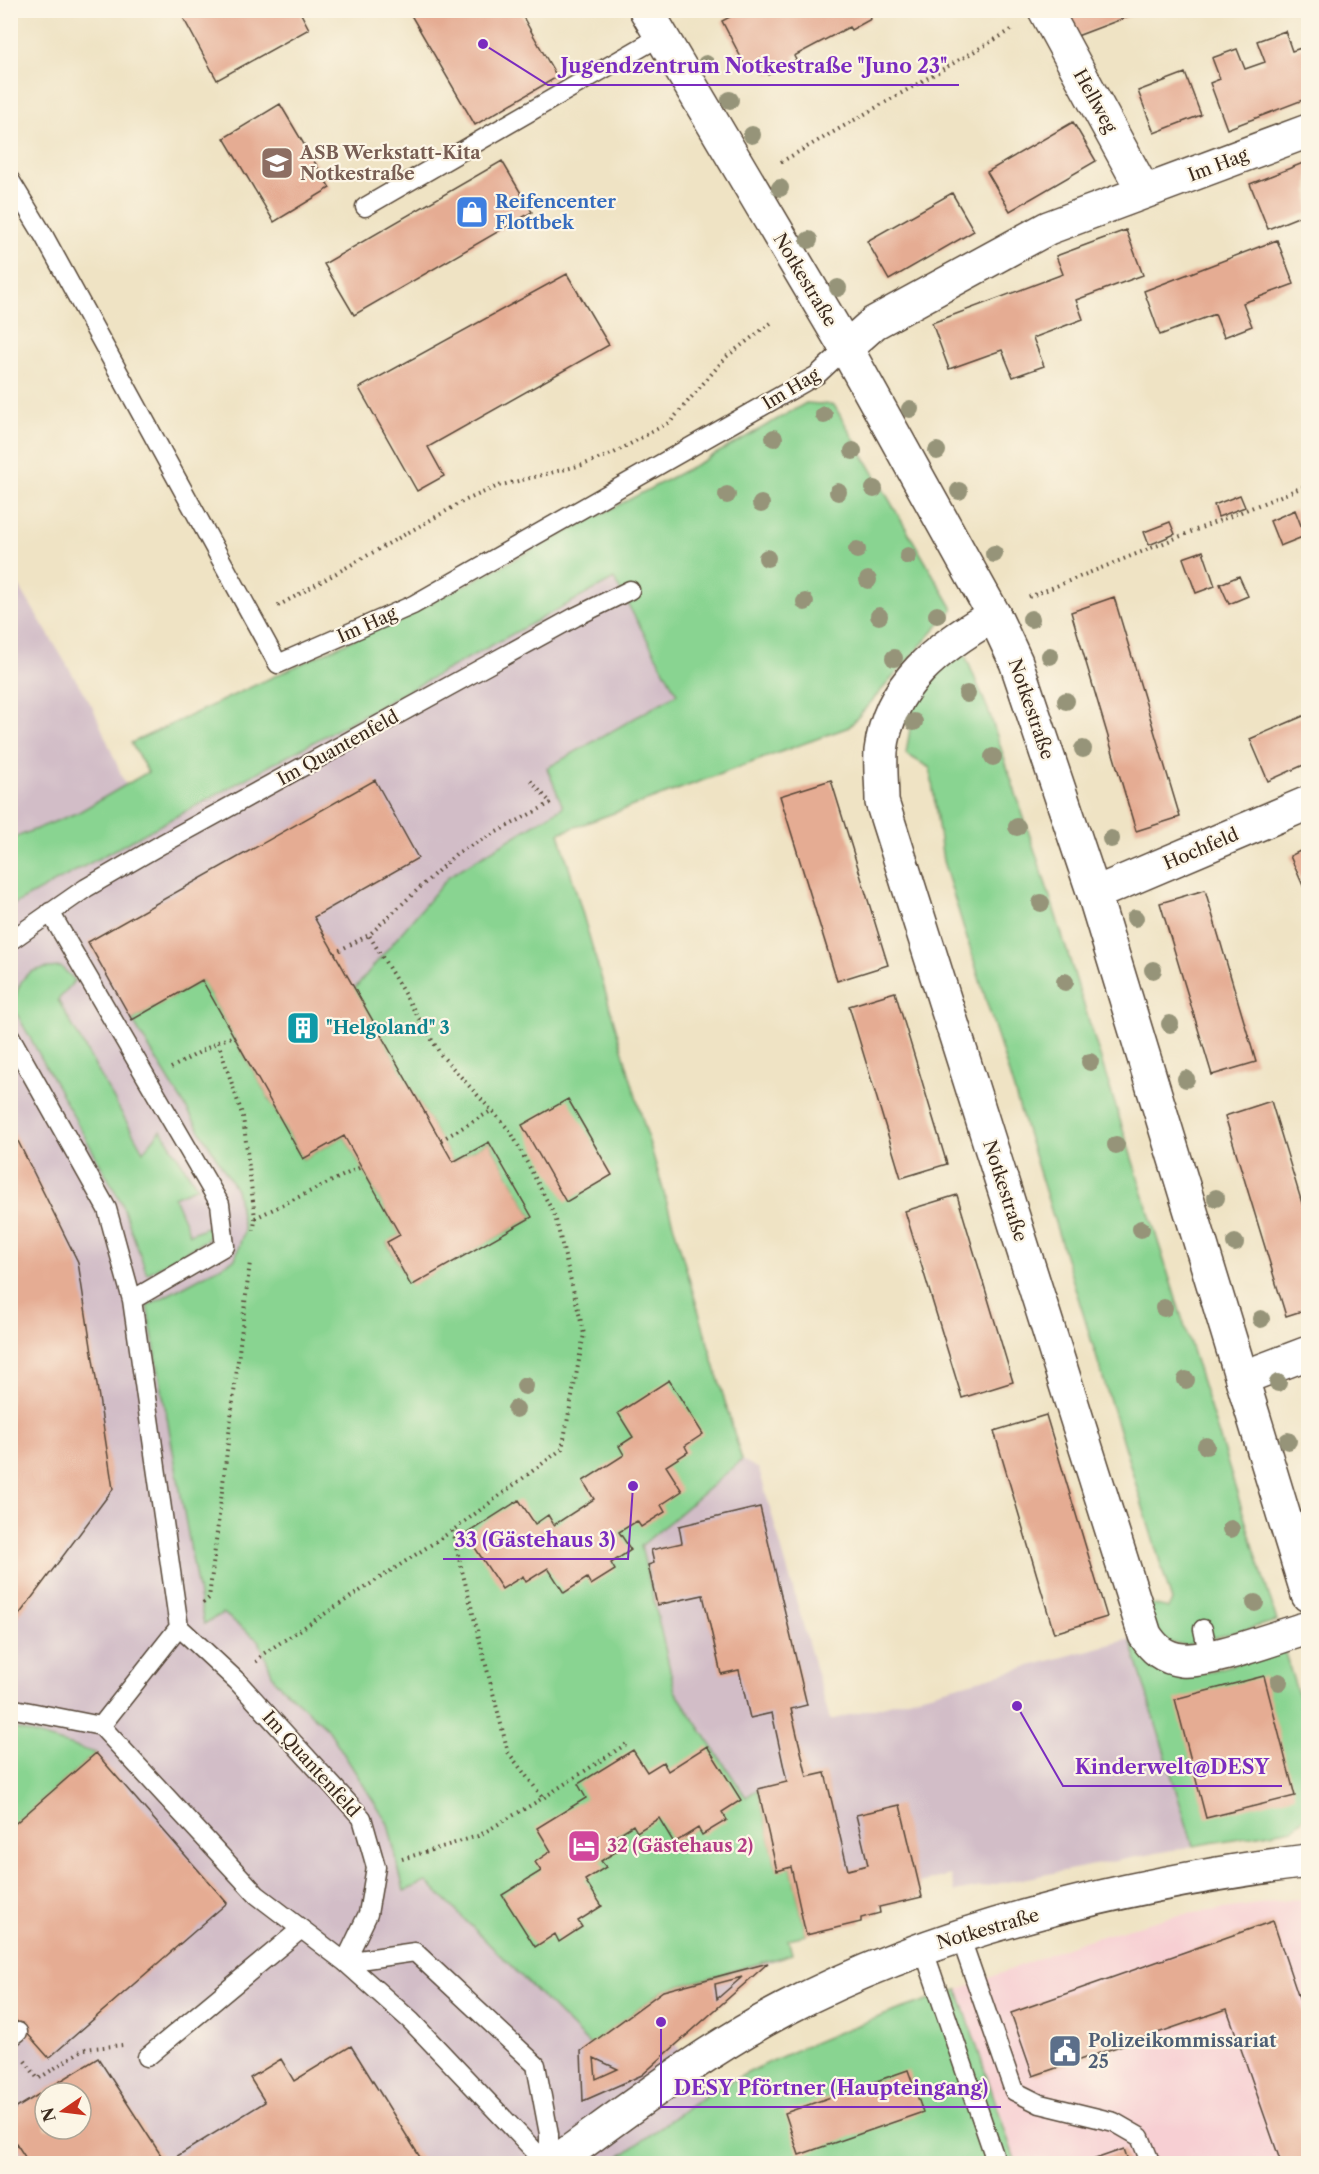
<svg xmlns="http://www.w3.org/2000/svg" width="1319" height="2174" font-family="'Libre Caslon Text',serif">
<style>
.built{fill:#f7cfd3}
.industrial{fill:#d2bdc7;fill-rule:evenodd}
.green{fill:#89d491;stroke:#627f58;stroke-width:1.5}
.building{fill:#e5ac93;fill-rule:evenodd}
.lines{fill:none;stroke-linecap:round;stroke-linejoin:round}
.service-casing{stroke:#564637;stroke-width:21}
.minor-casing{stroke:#564637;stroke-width:36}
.tertiary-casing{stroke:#564637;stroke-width:36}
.path{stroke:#564637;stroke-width:4;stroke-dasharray:1.5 4.5;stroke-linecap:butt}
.service{stroke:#fff;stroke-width:18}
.minor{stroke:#fff;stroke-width:33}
.tertiary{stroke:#fff;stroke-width:33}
.tree{fill:#969479}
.labels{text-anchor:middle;stroke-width:4.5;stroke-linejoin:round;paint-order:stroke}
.street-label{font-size:18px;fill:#3b2a1e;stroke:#fcf5e5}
.education-label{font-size:18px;font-weight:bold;fill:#785e54;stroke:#fcf5e5;text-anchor:start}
.shop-label{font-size:18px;font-weight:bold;fill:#366cbe;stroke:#fcf5e5;text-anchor:start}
.culture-label{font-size:18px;font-weight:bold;fill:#0d838f;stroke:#fcf5e5;text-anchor:start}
.hotel-label{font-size:18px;font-weight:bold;fill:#b23c85;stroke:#fcf5e5;text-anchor:start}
.service-label{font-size:18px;font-weight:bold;fill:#4e5e75;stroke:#fcf5e5;text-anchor:start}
.leader{fill:none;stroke:#7b2cbf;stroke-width:2}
.callout-dot{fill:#7b2cbf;stroke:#fcf5e5;stroke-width:2}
.callout-label{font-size:20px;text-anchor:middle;font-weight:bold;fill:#7b2cbf;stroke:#fcf5e5;stroke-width:4.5;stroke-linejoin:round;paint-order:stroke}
</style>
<rect width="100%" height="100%" fill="#fcf5e5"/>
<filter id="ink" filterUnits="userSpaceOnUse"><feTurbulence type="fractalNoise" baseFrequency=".0167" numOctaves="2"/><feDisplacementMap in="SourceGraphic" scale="12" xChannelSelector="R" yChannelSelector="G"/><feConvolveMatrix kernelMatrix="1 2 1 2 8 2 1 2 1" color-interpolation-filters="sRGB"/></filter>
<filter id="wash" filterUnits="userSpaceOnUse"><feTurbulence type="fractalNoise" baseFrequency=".008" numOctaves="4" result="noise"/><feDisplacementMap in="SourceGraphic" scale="24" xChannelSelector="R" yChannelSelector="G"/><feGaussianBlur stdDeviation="1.35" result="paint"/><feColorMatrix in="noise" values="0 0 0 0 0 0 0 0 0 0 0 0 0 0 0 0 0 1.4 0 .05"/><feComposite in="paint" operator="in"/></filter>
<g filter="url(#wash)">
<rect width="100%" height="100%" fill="#efe3c4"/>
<!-- built -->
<path class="built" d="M1295,1899L1308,1901V2163H1016L958,1990L1080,1942L1173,1916Z"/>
<!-- industrial -->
<path class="industrial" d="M708,470L838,696L849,727L559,833L742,1460L759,1469L830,1720L1130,1639L1193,1846L955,1892L951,1875L919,1883L922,1897L880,1907V1913L861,1918V1922L788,1939L792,1954L768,1963L675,2044L712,2093L610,2163H11L10,571L93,708L129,793ZM45,2093H81V2129H45Z"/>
<!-- green -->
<path class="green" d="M806,403L834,405L953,609L849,727L559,833L742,1460L641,1546L675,1691L746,1797L758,1789L777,1870L791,1867L806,1935L788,1939L792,1954L663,1991L590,2045L427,1882L404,1891L388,1824L328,1729L275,1681L259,1641L223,1613L204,1624L147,1306L235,1259L244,1231L236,1189L132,1020L202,980L303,1159L344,1136L400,1235L387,1243L411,1285L532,1217L489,1142L453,1162L354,989L449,876L563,807L547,768L677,694L614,579L11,906V839L79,812L148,772L131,743L421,608L705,460Z
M963,650L989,712L1051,900L1277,1621L1187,1645L1162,1642L1145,1602L1168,1608L1172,1601L943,861L930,768L906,754L914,703L923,682Z
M61,967L75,980L58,1000L143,1151L161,1130L197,1187L174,1197L190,1234L213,1224L208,1239L147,1274L121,1202L13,1007C21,973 26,969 61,967Z
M1130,1639L1152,1661L1180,1680L1284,1650L1308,1726V1813L1293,1829L1193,1846Z
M10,1727L96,1753L11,1828H10Z
M958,1990L1016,2163L610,2164C644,2140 677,2113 712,2092C787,2049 877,2016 958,1990Z"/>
<g id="blocks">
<!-- building -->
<path class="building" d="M179,10H299L309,29L217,80Z
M408,10H519L557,77L475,125Z
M743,10H867L871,19L851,30L849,27L794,56L796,60L768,75L761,61L747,69L722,21Z
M1067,10H1134L1135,14L1077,36L1063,12Z
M1285,31L1292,51L1304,47L1308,59V98L1227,129L1210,83L1220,79L1212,58L1237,49L1245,69L1265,62L1257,41Z
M1185,73L1201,115L1154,133L1138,91Z
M280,104L330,188L274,222L224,138Z
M1073,122L1096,161L1010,211L987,172Z
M502,161L532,212L354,315L324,264Z
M1308,161V213L1268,229L1250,184Z
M952,193L974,231L889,280L867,241Z
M1126,230L1143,275L1076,300L1083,319L1033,338L1044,366L1013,377L1002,350L949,369L932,323L1063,274L1056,256Z
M1277,240L1294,284L1243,303L1252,326L1224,337L1215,314L1160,335L1144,291Z
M567,274L609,345L428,447L444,476L417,491L359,388Z
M1240,495L1245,507L1218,517L1214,505Z
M1295,510L1305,536L1280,546L1270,521Z
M1170,522L1175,534L1149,545L1144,532Z
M1203,551L1215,586L1196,593L1183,558Z
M1239,576L1248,596L1229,604L1220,584Z
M1114,597L1180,817L1136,831L1071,612Z
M1308,714V763L1268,781L1250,739Z
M375,780L418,858L314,917L453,1162L489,1142L532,1217L411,1286L387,1242L400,1235L344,1136L303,1159L202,980L132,1020L88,942Z
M831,780L888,965L837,981L780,796Z
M1308,847V897L1290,856Z
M1205,890L1256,1062L1212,1075L1160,903Z
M895,992L947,1164L901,1178L849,1006Z
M568,1099L612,1175L566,1202L522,1125Z
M1271,1101L1308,1223V1309L1286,1316L1225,1116Z
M10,1125L78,1262L113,1489L10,1627Z
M957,1195L1013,1382L962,1398L905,1211Z
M669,1380L703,1434L685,1446L688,1452L666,1466L682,1491L661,1505L665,1512L641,1527L637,1521L619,1532L631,1550L611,1563L615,1570L591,1585L587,1578L564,1593L548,1568L526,1582L523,1576L502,1589L466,1534L519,1500L535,1524L548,1515L554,1525L594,1499L583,1481L624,1455L619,1446L633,1437L618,1413Z
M1046,1415L1107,1617L1054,1633L994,1431Z
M760,1507L807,1705L791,1709L807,1777L825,1773L848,1870L868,1865L856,1815L900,1805L922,1897L879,1907L880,1913L861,1918V1922L806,1935L791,1867L777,1871L758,1789L787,1782L772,1713L750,1718L739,1670L721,1674L703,1595L657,1605L648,1565L654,1563L651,1550L682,1543L679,1526Z
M1264,1676L1295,1796L1206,1818L1175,1699Z
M707,1746L741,1800L722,1812L727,1820L702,1835L698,1828L674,1843L659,1818L637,1832L633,1825L614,1837L622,1848L601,1861L606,1867L585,1880L602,1906L578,1921L582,1927L559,1942L555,1934L535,1947L502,1895L541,1871L535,1862L551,1851L537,1828L586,1798L578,1784L633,1750L647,1772L663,1762L668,1771Z
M96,1753L227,1903L49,2058L10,2014V1828Z
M1273,1921L1308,2025V2163H1281L1227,2009L1033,2076L1011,2013Z
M768,1963L642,2075L583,2101L581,2051L663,1991ZM742,1977L717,1999L715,1984ZM594,2058L618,2069L596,2079Z
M351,2046L423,2162L166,2163L265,2102L250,2078L281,2059L294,2081Z
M98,2058L166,2163H29L10,2134V2112ZM45,2093H81V2129H45Z
M908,2070L923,2112L799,2155L785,2113Z
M1124,2149L1129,2163H1084Z"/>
</g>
</g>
<g filter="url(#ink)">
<use href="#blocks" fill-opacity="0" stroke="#564637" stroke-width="1.5"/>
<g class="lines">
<!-- service casing -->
<g class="service-casing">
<path id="service" d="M10,180L44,236L278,664L413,605L817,375L846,348
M365,207L661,36
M50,912L220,1204L225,1246L132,1300
M10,941L86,888L162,844L575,617L630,590
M10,1036L107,1209L132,1300L179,1627L101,1726
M179,1627L237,1681L362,1818L376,1867L368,1914L345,1962
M1203,1629L1209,1657
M10,1708L101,1726L257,1895L345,1962L411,2021L547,2164
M960,1936L1014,2091L1040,2104L1114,2122L1140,2137L1151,2164
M923,1948L997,2164
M345,1962L415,1952L536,2065L549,2134V2164
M10,2038L18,2032
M147,2057L301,1929"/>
</g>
<!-- minor casing -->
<g class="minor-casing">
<path id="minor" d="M1045,10L1144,192
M846,348L874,323L1048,228L1308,131
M994,615C939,647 889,683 881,751C880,768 882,786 882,802L1145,1635C1154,1649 1164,1658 1182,1660C1209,1663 1279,1636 1308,1628
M1094,894L1308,803
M1242,1378L1308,1353
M553,2164C628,2110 701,2053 783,2010C938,1928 1135,1882 1308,1861"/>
</g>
<!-- tertiary casing -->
<g class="tertiary-casing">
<path id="tertiary" d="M646,10L846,348L994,615L1016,662L1094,894L1308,1595"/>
</g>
<!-- path -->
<path class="path" d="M781,162L1015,28
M1029,597L1308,485
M278,606L464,501L498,486L582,465L614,453L671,421L726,357L771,323
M334,953L369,935
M218,1042L234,1036
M171,1068L218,1042L243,1117L255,1218L254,1230
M441,1140L491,1111
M255,1218L361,1167
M452,1531L508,1752L543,1798
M203,1603L209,1598L250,1262
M256,1662L263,1654L452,1531L562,1449L584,1334L555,1216L511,1132L441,1055L369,935L457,853L551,803L528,778
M402,1859L478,1836L543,1798L628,1743
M1301,2005L1308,2002
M25,2061L38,2079L84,2049L123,2045"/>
<!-- service -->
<use href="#service" class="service"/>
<!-- minor -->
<use href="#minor" class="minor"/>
<!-- tertiary -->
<use href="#tertiary" class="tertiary"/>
</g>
<!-- trees -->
<g class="tree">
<circle cx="706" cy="64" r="9"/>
<circle cx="730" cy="100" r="9"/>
<circle cx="752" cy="135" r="9"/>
<circle cx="780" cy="188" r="9"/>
<circle cx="809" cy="240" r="9"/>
<circle cx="838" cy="288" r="9"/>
<circle cx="910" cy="409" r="9"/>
<circle cx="824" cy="415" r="9"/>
<circle cx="774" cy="438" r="9"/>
<circle cx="853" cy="451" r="9"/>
<circle cx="937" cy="451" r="9"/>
<circle cx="874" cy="489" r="9"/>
<circle cx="959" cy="491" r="9"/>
<circle cx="838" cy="492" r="9"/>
<circle cx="727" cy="495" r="9"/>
<circle cx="761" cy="504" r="9"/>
<circle cx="857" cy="550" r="9"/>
<circle cx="994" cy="554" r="9"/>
<circle cx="908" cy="556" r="9"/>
<circle cx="767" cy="558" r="9"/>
<circle cx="868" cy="580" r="9"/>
<circle cx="805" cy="602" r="9"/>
<circle cx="937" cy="615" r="9"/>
<circle cx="879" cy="616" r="9"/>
<circle cx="1031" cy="619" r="9"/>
<circle cx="1050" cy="656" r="9"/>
<circle cx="894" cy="658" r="9"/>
<circle cx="967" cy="694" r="9"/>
<circle cx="1066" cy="701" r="9"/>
<circle cx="914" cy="722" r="9"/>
<circle cx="1083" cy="749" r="9"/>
<circle cx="993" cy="757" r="9"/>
<circle cx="1017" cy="827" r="9"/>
<circle cx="1111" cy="839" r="9"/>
<circle cx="1041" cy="903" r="9"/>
<circle cx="1135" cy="918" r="9"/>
<circle cx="1153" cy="970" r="9"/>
<circle cx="1065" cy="982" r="9"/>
<circle cx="1170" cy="1024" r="9"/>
<circle cx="1090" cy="1062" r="9"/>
<circle cx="1186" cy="1079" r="9"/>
<circle cx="1116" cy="1145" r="9"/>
<circle cx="1216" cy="1198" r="9"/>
<circle cx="1141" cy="1229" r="9"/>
<circle cx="1235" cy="1243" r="9"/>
<circle cx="1164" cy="1308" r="9"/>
<circle cx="1261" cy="1319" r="9"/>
<circle cx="1186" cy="1380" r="9"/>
<circle cx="1278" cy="1383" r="9"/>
<circle cx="525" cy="1386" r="9"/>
<circle cx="516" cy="1409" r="9"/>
<circle cx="1288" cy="1441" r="9"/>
<circle cx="1206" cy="1446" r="9"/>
<circle cx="1231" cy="1529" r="9"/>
<circle cx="1255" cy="1603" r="9"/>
<circle cx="1279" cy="1682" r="9"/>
</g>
</g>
<!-- icons -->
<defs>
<g id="school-square" transform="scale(1.725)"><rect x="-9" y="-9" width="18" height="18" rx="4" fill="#8d6e63" stroke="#fcf5e5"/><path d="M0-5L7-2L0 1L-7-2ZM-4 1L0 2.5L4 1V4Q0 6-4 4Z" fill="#fff"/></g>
<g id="shop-square" transform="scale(1.725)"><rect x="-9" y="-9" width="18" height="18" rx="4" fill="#3f7fe0" stroke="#fcf5e5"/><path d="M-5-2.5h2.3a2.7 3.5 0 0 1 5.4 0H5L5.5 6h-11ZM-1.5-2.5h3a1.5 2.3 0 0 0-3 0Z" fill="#fff"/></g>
<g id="building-square" transform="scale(1.725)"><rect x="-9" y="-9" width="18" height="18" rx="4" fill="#0f9aa8" stroke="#fcf5e5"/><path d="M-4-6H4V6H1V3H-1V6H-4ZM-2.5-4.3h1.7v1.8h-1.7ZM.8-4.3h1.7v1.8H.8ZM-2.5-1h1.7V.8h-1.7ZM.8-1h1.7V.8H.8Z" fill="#fff"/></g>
<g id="hotel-square" transform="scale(1.725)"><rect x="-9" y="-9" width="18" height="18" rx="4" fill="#d1479c" stroke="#fcf5e5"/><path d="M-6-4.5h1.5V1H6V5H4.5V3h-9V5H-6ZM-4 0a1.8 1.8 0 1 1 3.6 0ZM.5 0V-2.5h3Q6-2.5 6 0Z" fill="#fff"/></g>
<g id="civic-square" transform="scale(1.725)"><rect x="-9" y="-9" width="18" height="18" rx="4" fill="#5c6f8a" stroke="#fcf5e5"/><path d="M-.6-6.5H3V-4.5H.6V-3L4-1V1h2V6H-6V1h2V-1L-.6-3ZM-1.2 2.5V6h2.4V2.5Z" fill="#fff"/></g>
</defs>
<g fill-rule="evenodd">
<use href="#school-square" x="277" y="163"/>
<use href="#shop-square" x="472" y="212"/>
<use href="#building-square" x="303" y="1028"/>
<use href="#hotel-square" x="584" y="1846"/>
<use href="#civic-square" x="1065" y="2051"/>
</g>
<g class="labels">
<!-- street labels -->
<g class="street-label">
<text transform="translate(1095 101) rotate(61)" y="6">Hellweg</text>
<text transform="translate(1218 165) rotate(-21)" y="6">Im Hag</text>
<text transform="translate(805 280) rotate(59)" y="6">Notkestraße</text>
<text transform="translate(791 389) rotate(-31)" y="6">Im Hag</text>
<text transform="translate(367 625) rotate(-24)" y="6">Im Hag</text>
<text transform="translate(1031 709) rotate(71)" y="6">Notkestraße</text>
<text transform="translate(338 748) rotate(-29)" y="6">Im Quantenfeld</text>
<text transform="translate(1201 849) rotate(-23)" y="6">Hochfeld</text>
<text transform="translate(1005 1191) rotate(72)" y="6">Notkestraße</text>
<text transform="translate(311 1764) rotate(48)" y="6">Im Quantenfeld</text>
<text transform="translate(988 1929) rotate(-16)" y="6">Notkestraße</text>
</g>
<!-- education labels -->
<g class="education-label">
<text x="300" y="159">ASB Werkstatt-Kita<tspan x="300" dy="21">Notkestraße</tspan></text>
</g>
<!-- shop labels -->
<g class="shop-label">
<text x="495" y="208">Reifencenter<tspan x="495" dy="21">Flottbek</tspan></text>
</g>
<!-- culture labels -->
<g class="culture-label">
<text x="326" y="1034">"Helgoland" 3</text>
</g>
<!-- hotel labels -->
<g class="hotel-label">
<text x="607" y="1852">32 (Gästehaus 2)</text>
</g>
<!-- service labels -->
<g class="service-label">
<text x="1088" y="2047">Polizeikommissariat<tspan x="1088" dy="21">25</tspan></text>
</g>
</g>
<!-- callouts -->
<path class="leader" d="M483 44L548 85H959M633 1486L628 1559H443M1017 1706L1063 1786H1282M661 2022L661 2107H1001"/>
<g class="callout-dot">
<circle cx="483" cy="44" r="6"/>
<circle cx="633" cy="1486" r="6"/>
<circle cx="1017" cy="1706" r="6"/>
<circle cx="661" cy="2022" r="6"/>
</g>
<g class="callout-label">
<text x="754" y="73">Jugendzentrum Notkestraße "Juno 23"</text>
<text x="535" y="1547">33 (Gästehaus 3)</text>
<text x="1172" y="1774">Kinderwelt@DESY</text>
<text x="831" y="2095">DESY Pförtner (Haupteingang)</text>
</g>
<!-- margin -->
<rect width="1319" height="2174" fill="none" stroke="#fcf5e5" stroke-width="36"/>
<!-- north arrow -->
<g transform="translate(63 2111) rotate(256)"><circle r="28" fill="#fcf5e5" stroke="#afa495" stroke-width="1.5"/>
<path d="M0-4.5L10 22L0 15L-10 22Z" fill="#c8321e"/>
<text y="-9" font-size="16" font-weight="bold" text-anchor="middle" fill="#3b2a1e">N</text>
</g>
</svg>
